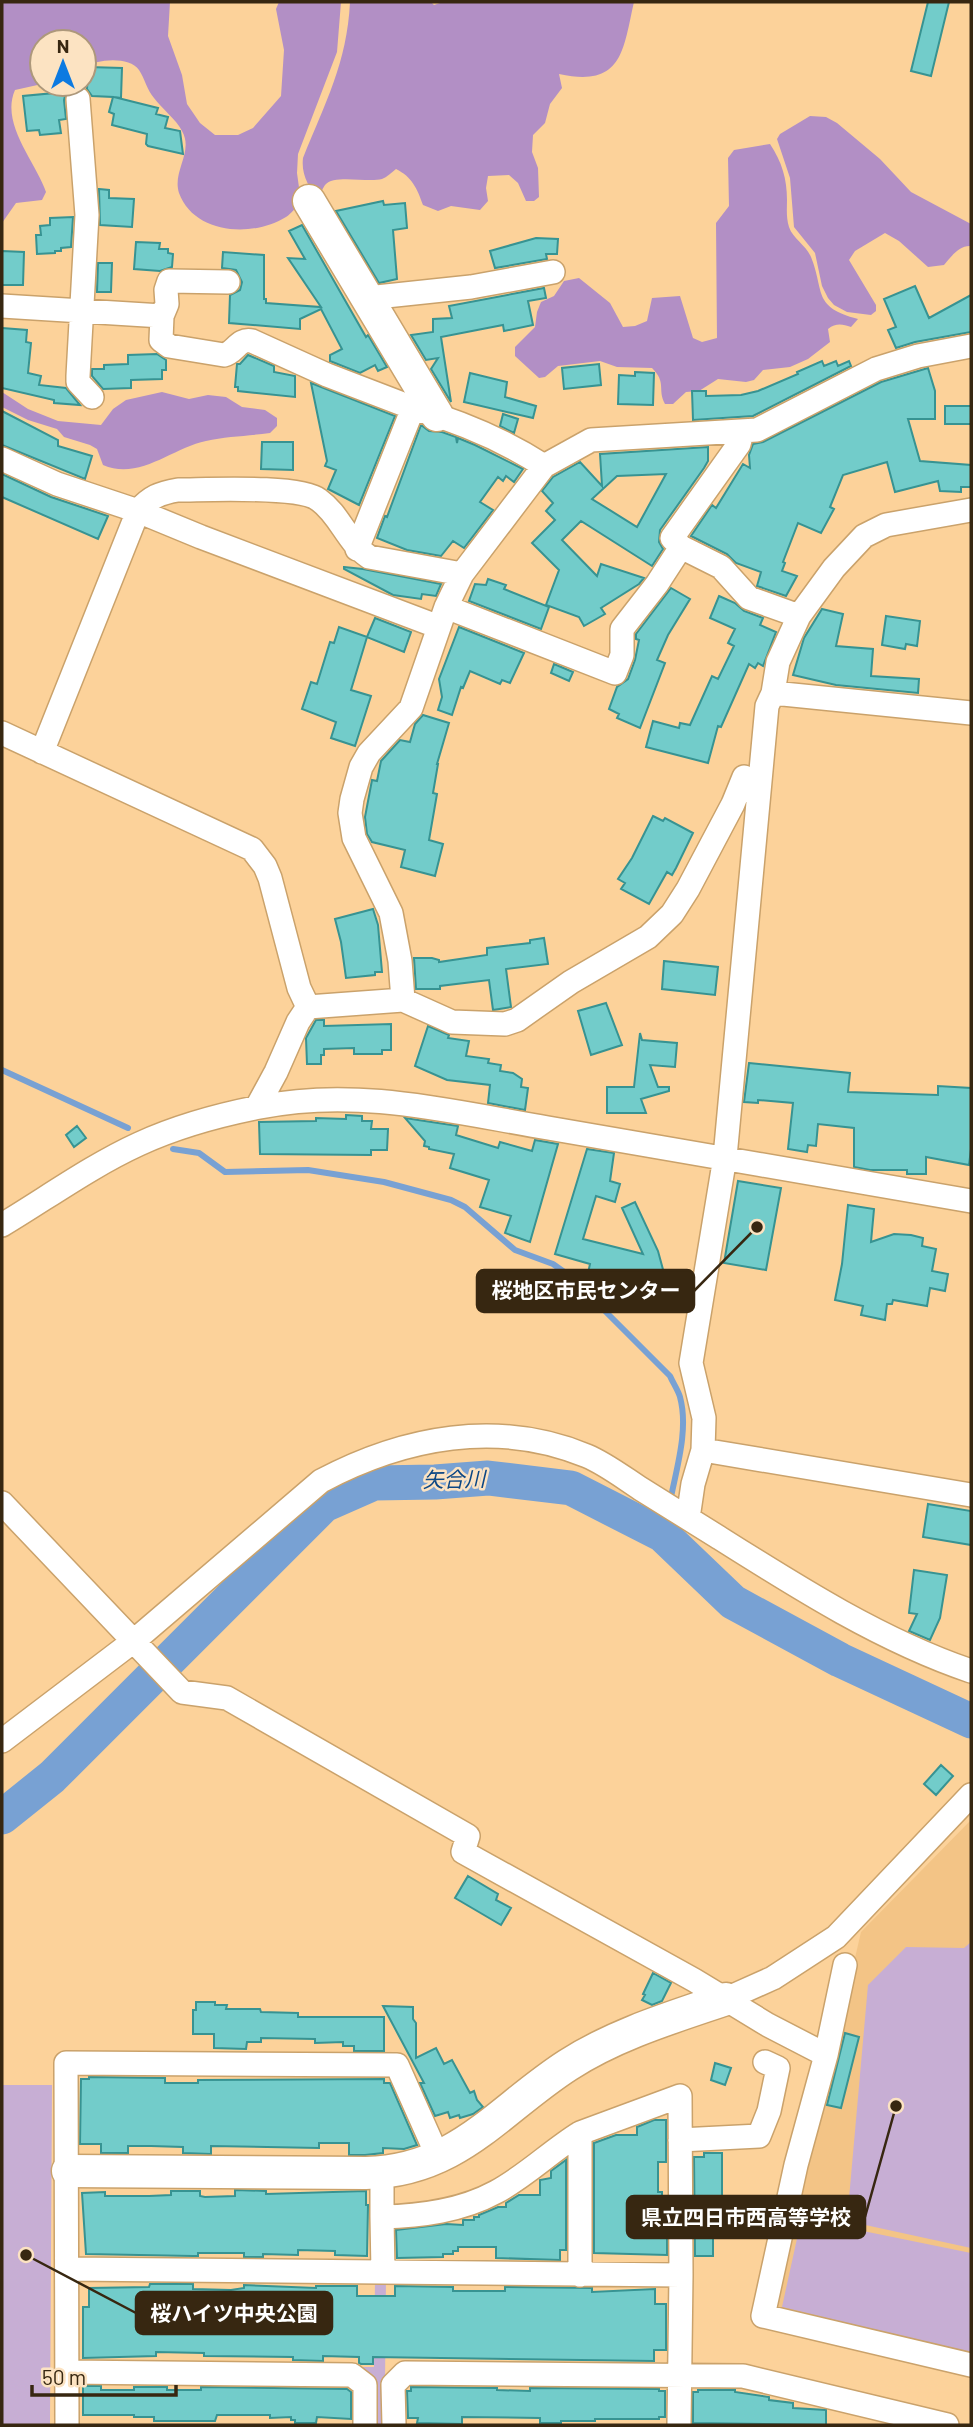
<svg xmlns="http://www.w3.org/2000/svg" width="973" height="2427" font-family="Barlow,'Noto Sans JP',sans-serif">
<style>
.built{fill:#f3c486}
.green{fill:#c7aed4}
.forest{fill:#b28fc5}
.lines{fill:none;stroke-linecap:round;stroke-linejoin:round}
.stream{stroke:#78a1d3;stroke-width:6}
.river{stroke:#78a1d3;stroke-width:35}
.building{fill:#72ccca;stroke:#379392;stroke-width:2;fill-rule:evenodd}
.street-casing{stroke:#caa26b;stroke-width:26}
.secondary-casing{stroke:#caa26b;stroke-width:35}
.street{stroke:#fff;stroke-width:23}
.secondary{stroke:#fff;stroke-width:32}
.labels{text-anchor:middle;stroke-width:5;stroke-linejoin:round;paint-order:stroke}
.water-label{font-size:21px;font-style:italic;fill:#0c4784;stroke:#fce3c2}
.leader{fill:none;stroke:#372711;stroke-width:2.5}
.callout-dot{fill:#372711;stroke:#fce3c2;stroke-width:2.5}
.callout{fill:#372711;stroke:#372711;stroke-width:2.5}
.callout-label{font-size:21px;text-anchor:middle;font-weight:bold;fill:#fff}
</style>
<rect width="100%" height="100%" fill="#fcd29a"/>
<!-- built -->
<path class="built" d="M971,1820V2357L774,2308L861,1932Z"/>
<!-- green -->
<path class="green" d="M971,1942V2248L847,2221L868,1985L906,1947L964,1948Z
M2,2085H52L50,2425H2Z
M814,2221L971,2253V2354L782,2307L800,2225Z
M375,2280H386L385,2382L389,2425H372L373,2381L362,2367H374Z"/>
<!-- forest -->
<path class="forest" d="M2,2H170L168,36L182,75L187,104L200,123L215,135H238L253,128L281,96L284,50L276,9L279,2H341L337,52L298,154L297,173L301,202C296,207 291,214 286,217C252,238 194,234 179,193C172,171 194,152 182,131C176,119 162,109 154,98C147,90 145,79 139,70C129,56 96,59 84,68V42H42V84L15,90C0,124 36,162 46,192L42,200L16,203L2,223Z
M350,2H431L434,5L443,2H634C623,50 623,88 559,74L562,88L550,104L545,123L533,135L532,152L538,168L539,197L534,201H526L518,183L509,175L488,176L486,188L488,201L480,210L451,206L438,211L423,205C417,188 412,177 396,169C391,173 387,177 382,179C368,183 334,174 325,185C322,189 320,196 318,201C309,186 301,175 303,158C325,103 347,63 350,2Z
M810,116L826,117L837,123L880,159L911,192L971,224V246C959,245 951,257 944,265L928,267L899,241L885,233L855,251L849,260L876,305V311L871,315L847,312L834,305L828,298L822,286L815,253L794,227L790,178L777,139L780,134Z
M770,144C782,162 787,179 787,200C787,208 786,218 789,227C793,239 806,245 811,257C825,292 812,307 858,319L851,327C842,324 836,323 828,329L830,342L808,359L790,367L763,370L754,380L746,382L718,379L699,391L686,392L673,404H665C657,389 667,383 652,368L617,367L600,361L558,366L545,377L539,378L515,356V347L535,327L537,312L541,302L554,296L564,281L579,278L610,303L623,327L635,326L647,321L652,298L680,296L693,338L702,342L717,338L716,223L729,206L728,158L734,150Z
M2,392L28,409L58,421L101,425L113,409L126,400L162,392L189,399L208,395L226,397L242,407L265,410L277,418V426L270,433C249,436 227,436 206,441C172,448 139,481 103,465L97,449L90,445L64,437L57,429L28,420L2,407Z"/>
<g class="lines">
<!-- stream -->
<path class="stream" d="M2,1070L128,1128
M173,1149L199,1153L225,1172L308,1170L384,1182L451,1200L465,1207L515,1250L553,1264L570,1276L670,1376C673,1383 678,1390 680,1397C689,1430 676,1470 670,1502
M663,1535L668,1513"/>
<!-- river -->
<path class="river" d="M2,1817L52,1777L324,1505L374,1483L435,1482L488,1478L571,1488L663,1535L733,1602L840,1660L971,1721"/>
</g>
<!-- building -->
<path class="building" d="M928,2H949L931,76L911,71Z
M88,67L122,68L121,98L114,97L158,108L156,114L168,117L165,128L180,131L183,154L148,146L146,144L147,134L112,125L114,114L109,112L113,97L92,96L87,89Z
M66,92L64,100L66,119L59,120L61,133L40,135L39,130L27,131L23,96Z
M99,189L109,190V198L134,199L132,227L100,225Z
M383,201L384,205L405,203L407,228L393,230L397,279L379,283L336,211Z
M73,217L71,247L61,248V251H55V253L37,254L36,235H41L40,226L50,225V218Z
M302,225L366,337L368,335L387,367L378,371L375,365L360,373L330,361V355L342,349L321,309L300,319V329L229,323L230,295L240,290L242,282L236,270L222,268L223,252L264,255V299H266V303L321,307L288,258L305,259L289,231Z
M536,238L558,239L557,254H546L547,259L495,268L490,251Z
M136,242L160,243L159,249H168V253L173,254L172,267L160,271L134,269Z
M2,251L24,252L23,285H2Z
M98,263H112L111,292H97Z
M915,286L929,318L971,295V332L915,342L896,348L888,330L896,327L884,299Z
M544,288L546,298L528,301L533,325L504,331L503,325L441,337L451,402L431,369L438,358L426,360L411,335L433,332V319L452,318L449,306Z
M2,328L27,330L26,342L31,343L28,373L41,376L39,385L66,388L80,405L54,403V400L2,388Z
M157,354L166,360V370H162V379L131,380V388L103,389L92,376V369H104V365L128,364V355Z
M248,355L274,366V372L295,376V397L238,391V387H235L237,364H240Z
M822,361L824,366L836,361L838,366L849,361L851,366L753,416L693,420L692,391H706V396L741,395L758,391L798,374L797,372Z
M599,364L601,385L564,389L562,368Z
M928,368L935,391V419H908L920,461L971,465V487H961V492L940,491L938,481L895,492L887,462L843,475L830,507L834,509L821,533L798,523L783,562L785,563L782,571L797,576L786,596L757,586L761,572L736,563L727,554L691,536L712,505L716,508L743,464L750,468L749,455L753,444L763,442L881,382Z
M635,372L654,373L653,405L618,404L619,375L635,376Z
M470,373L507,382L505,397L536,406L533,418L464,402Z
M311,383L395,416L359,505L328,489L336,470L325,466L327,461Z
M945,406H971V424H945Z
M2,411L58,440V446L92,456L85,479L2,445Z
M503,414L518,419L514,433L500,426Z
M421,425L429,431L442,432L456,437L457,443L458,438L475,445L523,469L514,482L506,476L503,481L498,477L480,502L493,510L464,548L453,541L441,556L407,550L377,538L385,516L387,517Z
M262,442H293V470L261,469Z
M708,447V461L704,468L660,530L659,542L663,549L652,566L581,521L562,540L597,576L601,564L644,578L639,584L601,608L605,614L584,626L579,617L546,605L559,570L532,543L555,520L546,511L553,503L542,491L553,477L580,462L602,486L600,454ZM666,474L637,527L592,499L617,476Z
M2,474L51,497L108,516L98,539L2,497Z
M344,567L363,569L441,584L436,596L422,594L421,599L393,595L344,569Z
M488,579L506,585L504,589L549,607L541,629L469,601L475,584L486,585Z
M671,588L690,599L668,635L657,660L665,663L640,728L617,718L619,714L609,709L617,687L628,679L635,660L639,640L636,639V634Z
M719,596L735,603L744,611L763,618L760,625L776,632L763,666L758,663L755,668L749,664L721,727L718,726L708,763L646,747L653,721L679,728L680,723L690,725L712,676L718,679L734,646L728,643L735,629L710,618Z
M822,609L843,614L836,646L873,649L871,676L919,679L918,693L836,685L793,675L804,638Z
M886,616L920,621L917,646L906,644L905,649L882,645Z
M375,618L411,632L404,652L367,637L351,690L371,696L355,746L331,738L336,722L302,709L311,682L317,684L330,642L334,643L339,627L367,637Z
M459,627L524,653L510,683L502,680L500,684L470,671L463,688L461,687L452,715L438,710L442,697L439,679Z
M554,664L573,672L569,681L551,673Z
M423,715L449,723L437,764H438L433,793L437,794L429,840L443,844L435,876L401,867L405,850L372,842L367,834L365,817L372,780L377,781L381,761L400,740L410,742L415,724Z
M653,816L663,821L665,818L693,833L676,868L672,875L667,872L649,904L621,889L625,883L618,879L632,858Z
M373,909L378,925L382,972H375V975L346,978L341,942L335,919Z
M544,938L548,964L506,969L511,1007L493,1010L489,980L440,986V989H416L414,958H432L439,960V962L487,955V948L530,943V940Z
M664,961L718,967L715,995L662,989Z
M606,1003L622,1045L591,1055L578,1011Z
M316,1020H324V1026L391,1024V1050H382V1054H354V1048L324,1049V1055H321V1064H307L306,1038Z
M428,1026L449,1035L448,1038L469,1041L466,1056L489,1059L488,1063L501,1065L500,1071L513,1073L522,1079L521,1087L528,1088L525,1110L488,1103L490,1085L447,1080L415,1066Z
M640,1033L642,1040L677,1043L675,1067L650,1065L658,1087H669V1091L641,1099L646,1113H607V1087H634Z
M749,1063L850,1073L848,1092L938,1095V1086L971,1088V1149L969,1165L926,1157V1174H907V1170H870L854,1167V1128L818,1124L816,1146L808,1145L807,1152L788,1149L793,1103L758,1100V1103L744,1102Z
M346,1115L362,1116V1121H372L371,1129H388L387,1150H371V1155L260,1154L259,1122L316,1121V1118L346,1119Z
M405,1118L458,1126L456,1135L498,1148L500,1142L532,1151L535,1140L558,1144L530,1242L505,1233L511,1216L480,1207L489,1180L450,1168L454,1154L429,1149V1147L424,1146L425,1141Z
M77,1126L86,1138L74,1147L66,1135Z
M587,1149L614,1153L610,1181L620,1184L615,1202L596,1196L583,1239L643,1254L622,1208L635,1202L658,1251L671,1299L652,1304L648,1289L588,1273L590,1264L555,1254Z
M738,1181L781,1188L766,1270L724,1263Z
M848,1205L874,1209L871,1242L894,1234L911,1235L923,1238L922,1246L936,1249L932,1271L948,1274L945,1291L930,1288L927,1306L893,1300L892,1304H887L885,1320L861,1315L863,1306L835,1300L842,1264Z
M928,1504L971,1511V1545L923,1537Z
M914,1570L947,1575L940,1618L930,1640L909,1631L917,1614L909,1613Z
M941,1765L953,1776L936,1795L924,1784Z
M468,1876L498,1894L496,1900L511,1908L501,1925L455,1898Z
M653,1973L671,1983L662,2001L652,2005L642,2000L645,1995L643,1994Z
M196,2002H215V2005H227L226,2009H260L261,2012L298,2013V2017H384V2051H354V2046H343V2042L315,2043V2039L261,2038V2042H247L246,2049L214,2048V2034H193V2010H196Z
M383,2006L413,2007V2019L416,2023V2058L436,2048L444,2064L452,2060L470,2093L474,2091L477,2100L483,2107L473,2114L460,2118L459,2115L450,2118L448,2112L435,2116L420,2083H424Z
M845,2033L859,2037L841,2108L827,2105Z
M715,2063L731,2068L725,2085L711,2080Z
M89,2077L165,2078V2083H198V2080L384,2079V2083H390L417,2145L404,2149L383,2148V2153L365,2155H349V2143H319V2148L211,2146V2154L183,2153V2147L151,2146H128V2153H101V2144H80L81,2079H89Z
M654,2120H666V2162H658V2192H662V2198L667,2199V2255L594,2253V2143L616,2135H637V2127Z
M704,2153H722V2214H713V2256H695L694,2157H704Z
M566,2160V2250H560V2260L496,2258V2247H458V2251H453V2254H443V2257L397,2258L396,2230L446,2224L463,2225V2220H474V2217H479V2215L498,2207H506V2203L519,2195H540V2180L551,2178V2171Z
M235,2190L266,2191V2194L366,2191V2205H368L367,2256L335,2255V2251L298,2250V2255L263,2254V2257H244V2253H198V2256H193L86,2254L82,2193L105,2192V2196H149L171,2195V2191H200V2196L205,2197L235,2196Z
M150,2284H193V2289L231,2290L244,2288V2285L316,2288V2286H357V2296H395V2286L453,2287V2291H505V2287L592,2288V2292L655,2289V2304H666V2350H654V2361L373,2357V2364H361L359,2363V2357L323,2356V2361L293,2360V2357L204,2356V2353L156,2352V2356L83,2358V2307H89V2288L149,2287Z
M83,2386H101V2390H134V2387H167V2390H201V2387L347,2389L351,2392V2419L317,2417L316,2423H295V2420H291V2417L270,2418V2415H217L215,2421H154V2417H134V2415H83Z
M411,2387L497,2388V2390L530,2391V2388L659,2389V2391H665V2417H659V2419H595V2421H561V2423H540V2418L462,2417V2424L417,2423L418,2418H408L407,2391H411Z
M698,2390H735V2392L769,2397V2400L793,2403V2408L826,2410V2425L693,2423V2392H698Z"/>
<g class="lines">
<!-- street casing -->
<g class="street-casing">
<path id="street" d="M78,99L87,215L78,376V382L92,397
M228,282L169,281L166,290L167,304L162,316L161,340L169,346L224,355C236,352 238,338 252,341L327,375L413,408
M367,298L471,287L553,272
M2,306L162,316
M742,432L739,444L672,538L681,547L721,567L749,598L799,616
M2,459L57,484L138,511L201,537L439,627
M357,549L413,408C458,421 504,440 544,466
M446,607L615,673L622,655V629L657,584L681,547
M773,693L971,713
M2,733L252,849L265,866L270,878L299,988L308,1007
M42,752L138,511C150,497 160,493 178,490C206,490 300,485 319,500C340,515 347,542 369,557L462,574
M403,1000L400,961L391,913L354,838L350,813L352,799L361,767L369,753L411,708L446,607L462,574L544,466L591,440L757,430L876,369L918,356L971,346
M257,1107L276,1072L298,1022L308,1007L403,1000L452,1022L505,1024L517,1020L571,982L648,937L672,914L688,889L733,804L744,777
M2,1225C47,1198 91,1166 139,1144C176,1127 219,1115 260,1107C358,1087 452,1112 548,1128C689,1151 830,1178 971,1201
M703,1450L971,1495
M2,1503L182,1692L227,1698L468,1836L463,1852L694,1980L768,2025L826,2055
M688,1518L693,1484L703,1450L704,1418L691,1363L725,1157L767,706L773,693L778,662L799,616L834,568L864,536L886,525L971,510
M2,1741L135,1640L321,1481C404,1437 498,1419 587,1456C606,1464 624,1478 641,1489C667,1505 692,1521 718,1537C797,1587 882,1641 971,1671
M845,1965L826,2055L796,2165L763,2316L971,2365
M726,1999L773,1978L836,1937L971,1795
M680,2140L759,2136L769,2111L778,2068L765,2062
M382,2188V2217
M68,2269L681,2275L679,2425
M383,2272L382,2217C421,2216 461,2211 496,2192C526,2176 551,2151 580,2133
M580,2275V2133L680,2096L681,2275
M67,2372L352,2375L365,2385V2425
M67,2425L66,2063L397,2065L438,2157
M394,2425L393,2385L405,2373L743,2376L947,2425"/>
</g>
<!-- secondary casing -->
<g class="secondary-casing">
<path id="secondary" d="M309,201L437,415
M68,2171L366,2173C458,2171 498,2110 568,2065C616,2034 673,2017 726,1999"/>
</g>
<!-- street -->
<use href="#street" class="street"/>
<!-- secondary -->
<use href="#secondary" class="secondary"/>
</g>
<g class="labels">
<!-- water labels -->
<g class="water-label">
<text transform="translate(454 1480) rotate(-1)" y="7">矢合川</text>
</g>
</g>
<!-- callouts -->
<path class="leader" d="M757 1227L694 1291M896 2106L865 2217M26 2255L136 2313"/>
<g class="callout-dot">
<circle cx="757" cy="1227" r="7"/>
<circle cx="896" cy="2106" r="7"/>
<circle cx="26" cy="2255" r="7"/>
</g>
<g class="callout">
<rect x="477" y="1270" width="217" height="42" rx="7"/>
<rect x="627" y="2196" width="238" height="42" rx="7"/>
<rect x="136" y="2292" width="196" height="42" rx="7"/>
</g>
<g class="callout-label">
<text x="586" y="1298">桜地区市民センター</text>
<text x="746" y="2225">県立四日市西高等学校</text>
<text x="234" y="2321">桜ハイツ中央公園</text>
</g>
<!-- border -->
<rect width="973" height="2427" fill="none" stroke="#372711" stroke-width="7"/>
<!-- north arrow -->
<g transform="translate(63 63)"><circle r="33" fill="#fce3c2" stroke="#ad987b" stroke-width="2"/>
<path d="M0-5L12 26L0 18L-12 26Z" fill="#0c7ae1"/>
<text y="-10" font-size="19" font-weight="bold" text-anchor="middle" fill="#372711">N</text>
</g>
<!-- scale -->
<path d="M32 2385v10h144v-10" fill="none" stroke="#372711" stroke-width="3.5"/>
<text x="42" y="2385" font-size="21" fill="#372711" stroke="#fce3c2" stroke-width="5" paint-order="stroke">50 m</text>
</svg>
